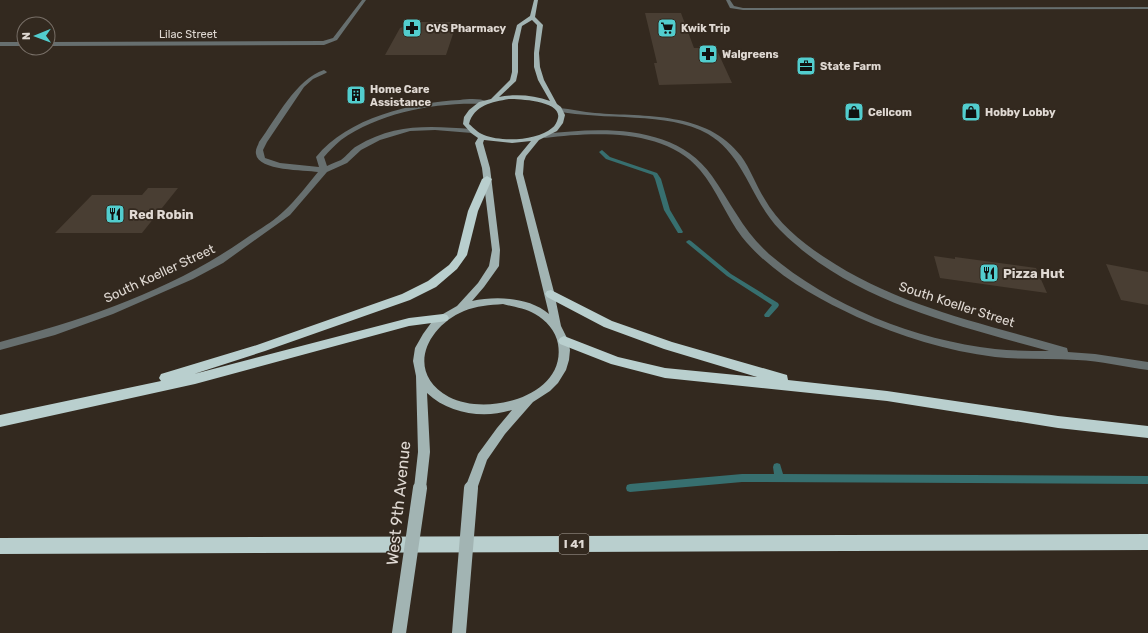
<svg xmlns="http://www.w3.org/2000/svg" width="1148" height="633" font-family="Rubik,sans-serif">
<style>
.lines{fill:none;stroke-linecap:round;stroke-linejoin:round}
.stream{fill:#376f6f;fill-rule:evenodd}
.building{fill:#493e33}
.minor{fill:#676f6f;fill-rule:evenodd}
.major{fill:#a2b4b3;fill-rule:evenodd}
.highway{fill:#b9cfce;fill-rule:evenodd}
.major-bridge{stroke:#a2b4b3;stroke-width:14}
.labels{text-anchor:middle;stroke-width:3.5;stroke-linejoin:round;paint-order:stroke}
.far-poi-label{font-size:11px;font-weight:bold;fill:#e0d9d3;stroke:#33291f;text-anchor:start}
.far-street-label{font-size:11px;fill:#e0d9d3;stroke:#33291f}
.shield{fill:#33291f;stroke:#aca49d;stroke-width:1}
.shield-label{font-size:12px;font-weight:bold;fill:#e0d9d3}
.poi-label{font-size:13px;font-weight:bold;fill:#e0d9d3;stroke:#33291f;text-anchor:start}
.street-label{font-size:13px;fill:#e0d9d3;stroke:#33291f}
.near-street-label{font-size:16px;fill:#e0d9d3;stroke:#33291f}
</style>
<rect width="100%" height="100%" fill="#33291f"/>
<g class="lines">
<!-- stream -->
<path class="stream" d="M602,150L610,157L657,173L661,179L670,210L683,232L682,233H678L664,210L655,179L653,175L606,159L599,152Z
M689,240L691,241L731,274L778,303L779,305L778,307L769,317H765L764,315L772,305L727,276L687,243L686,242L687,241Z
M777,463L780,464L783,474L1148,476V484L742,482L630,492L627,491L626,488L627,485L630,484L742,474H774L773,467L774,464Z"/>
</g>
<!-- building -->
<path class="building" d="M645,13H681L694,48H716L732,83L659,85L654,63H657Z
M416,22H457L446,55H385L400,28Z
M148,188H178L142,233H55L92,195H142Z
M934,256L955,259V257L1036,268L1047,293L940,278Z
M1106,264L1148,272V305L1121,300Z"/>
<g class="lines">
<!-- minor -->
<path class="minor" d="M362,0H366L337,40L324,45L48,46V42L323,41L333,38Z
M726,0H730L734,6L743,8L1148,7V9L743,10L730,8Z
M0,42H24V46H0Z
M324,70L327,72L326,73L313,79L304,87L267,142L263,150L265,158L280,163L319,167L316,157C347,118 413,102 460,100C468,99 481,98 487,102L484,104C436,102 381,112 341,140C335,145 329,151 324,157L327,166C331,164 336,162 341,160C347,156 351,149 357,146C395,123 430,126 472,129L475,131L472,133L435,130L410,131L380,140L361,150L347,163L327,172L290,215L223,263L193,279L113,314L55,335L0,350V342C86,319 172,290 245,239C258,230 273,222 284,211C297,199 307,185 318,172C305,170 258,171 256,154C255,149 258,146 259,142C276,119 296,79 324,70Z
M559,108C571,109 583,112 595,113C645,117 707,111 741,156C750,168 756,185 764,198C778,223 801,242 824,257C899,307 982,323 1067,348L1068,352L1095,354L1148,362V370C1124,367 1101,361 1077,360C1049,358 1022,360 995,357C947,351 900,336 857,317C816,298 771,273 742,237C726,216 717,190 700,170C665,128 594,132 545,138L541,136L545,134C601,127 676,124 712,176C731,203 744,232 769,254C830,306 915,340 995,349C1013,351 1031,351 1049,351C956,325 850,301 780,230C750,199 745,156 708,134C668,111 603,121 557,111L556,110Z"/>
<!-- major -->
<path class="major" d="M534,0H538L535,17L543,25L539,53L540,67L544,80L557,104L561,107L565,115L563,123L557,131L539,140L526,156L524,161L523,174L554,292L561,326L568,340L570,350L569,360L566,370L558,383L550,391L533,402L505,434L487,460L476,492L471,494L466,492L465,488L478,454L497,428L512,410C484,419 449,414 427,393L430,452L426,488L425,492L420,494L415,492L414,488L418,452L416,376L413,361L415,348L423,334L431,323L443,314L457,306L478,283L489,266L492,250L482,168L475,143L478,138L471,133L463,124L464,117L469,110L479,102L491,99L510,80L512,72V44L517,25L530,16ZM532,20L537,25L534,53V67L538,80L550,101C534,95 515,94 499,97L516,81L518,72V44L522,26ZM509,99C520,99 562,101 558,118C557,122 555,126 552,128C537,141 501,142 484,135C478,133 474,128 469,124C474,105 492,102 509,99ZM484,140L512,143L531,141L517,158L515,174L549,314C529,297 496,296 472,301L484,287L499,266L500,250L490,168L483,143ZM503,304C514,307 525,308 535,314C546,320 556,331 558,344C567,396 487,417 449,397C405,373 426,327 464,311C476,306 490,305 503,304Z"/>
<!-- highway -->
<path class="highway" d="M487,176L492,179L478,211L467,255L457,269L436,287L410,300L265,351L194,374L409,318L443,314L447,315L449,318L447,321L409,326L195,384L0,427V415L161,381L159,378L161,374L257,345L402,294L428,281L449,265L457,255L468,211L482,179Z
M551,290L612,321L672,342L787,375L788,380L887,391L1058,416L1148,426V438L1058,428L887,401L665,378L611,364L560,344L558,341L560,338L564,336L618,357L665,368L757,377L664,349L604,327L547,297L545,294L547,291Z
M1148,534V550L0,554V538Z"/>
<!-- major-bridge -->
<path class="major-bridge" d="M399,633L420,488
M459,633L471,488"/>
</g>
<!-- icons -->
<defs>
<g id="pharmacy-square" transform="scale(1)"><rect x="-9" y="-9" width="18" height="18" rx="4" fill="#52cdce" stroke="#33291f"/><path d="M-2-6h4v4h4v4h-4v4h-4v-4h-4v-4h4Z" fill="#111"/></g>
<g id="supermarket-square" transform="scale(1)"><rect x="-9" y="-9" width="18" height="18" rx="4" fill="#52cdce" stroke="#33291f"/><path d="M-6-5.5h2.5l.6 2H6L4.5 2H-2.5L-4.4-4H-6ZM-1.5 3.2a1.3 1.3 0 1 0 .1 0ZM3 3.2a1.3 1.3 0 1 0 .1 0Z" fill="#111"/></g>
<g id="office-square" transform="scale(1)"><rect x="-9" y="-9" width="18" height="18" rx="4" fill="#52cdce" stroke="#33291f"/><path d="M-6-3h4V-5.5h4V-3h4V5H-6ZM-1-4.5V-3h2v-1.5ZM-6 0V1H6V0Z" fill="#111"/></g>
<g id="building-square" transform="scale(1)"><rect x="-9" y="-9" width="18" height="18" rx="4" fill="#52cdce" stroke="#33291f"/><path d="M-4-6H4V6H1V3H-1V6H-4ZM-2.5-4.3h1.7v1.8h-1.7ZM.8-4.3h1.7v1.8H.8ZM-2.5-1h1.7V.8h-1.7ZM.8-1h1.7V.8H.8Z" fill="#111"/></g>
<g id="shop-square" transform="scale(1)"><rect x="-9" y="-9" width="18" height="18" rx="4" fill="#52cdce" stroke="#33291f"/><path d="M-5-2.5h2.3a2.7 3.5 0 0 1 5.4 0H5L5.5 6h-11ZM-1.5-2.5h3a1.5 2.3 0 0 0-3 0Z" fill="#111"/></g>
<g id="restaurant-square" transform="scale(1)"><rect x="-9" y="-9" width="18" height="18" rx="4" fill="#52cdce" stroke="#33291f"/><path d="M-5-6h1v4h1v-4h1v4h1v-4h1v5L-1.5 .5V6h-2V.5L-5-1ZM5-6V6H3V1.5H1.5Q1.5-4 5-6Z" fill="#111"/></g>
</defs>
<g fill-rule="evenodd">
<use href="#pharmacy-square" x="412" y="28"/>
<use href="#supermarket-square" x="667" y="28"/>
<use href="#pharmacy-square" x="708" y="54"/>
<use href="#office-square" x="806" y="66"/>
<use href="#building-square" x="356" y="95"/>
<use href="#shop-square" x="854" y="112"/>
<use href="#shop-square" x="971" y="112"/>
<use href="#restaurant-square" x="115" y="214"/>
<use href="#restaurant-square" x="989" y="273"/>
</g>
<g class="labels">
<!-- far-poi labels -->
<g class="far-poi-label">
<text x="426" y="32">CVS Pharmacy</text>
<text x="681" y="32">Kwik Trip</text>
<text x="722" y="58">Walgreens</text>
<text x="820" y="70">State Farm</text>
<text x="370" y="93">Home Care<tspan x="370" dy="13">Assistance</tspan></text>
<text x="868" y="116">Cellcom</text>
<text x="985" y="116">Hobby Lobby</text>
</g>
<!-- far-street labels -->
<g class="far-street-label">
<text x="188" y="38">Lilac Street</text>
</g>
<!-- shield labels -->
<rect class="shield" x="559" y="534" width="30" height="20" rx="3"/>
<g class="shield-label">
<text x="574" y="548">I 41</text>
</g>
<!-- poi labels -->
<g class="poi-label">
<text x="129" y="219">Red Robin</text>
<text x="1003" y="278">Pizza Hut</text>
</g>
<!-- street labels -->
<g class="street-label">
<text transform="translate(159 273) rotate(-25)" y="5">South Koeller Street</text>
<text transform="translate(957 304) rotate(18)" y="5">South Koeller Street</text>
</g>
<!-- near-street labels -->
<g class="near-street-label">
<text transform="translate(398 503) rotate(-84)" y="6">West 9th Avenue</text>
</g>
</g>
<!-- north arrow -->
<g transform="translate(36 36) rotate(269)"><circle r="19" fill="#33291f" stroke="#786f67"/>
<path d="M0-3L7 15L0 10L-7 15Z" fill="#52cdce"/>
<text y="-6" font-size="11" font-weight="bold" text-anchor="middle" fill="#e0d9d3">N</text>
</g>
</svg>
